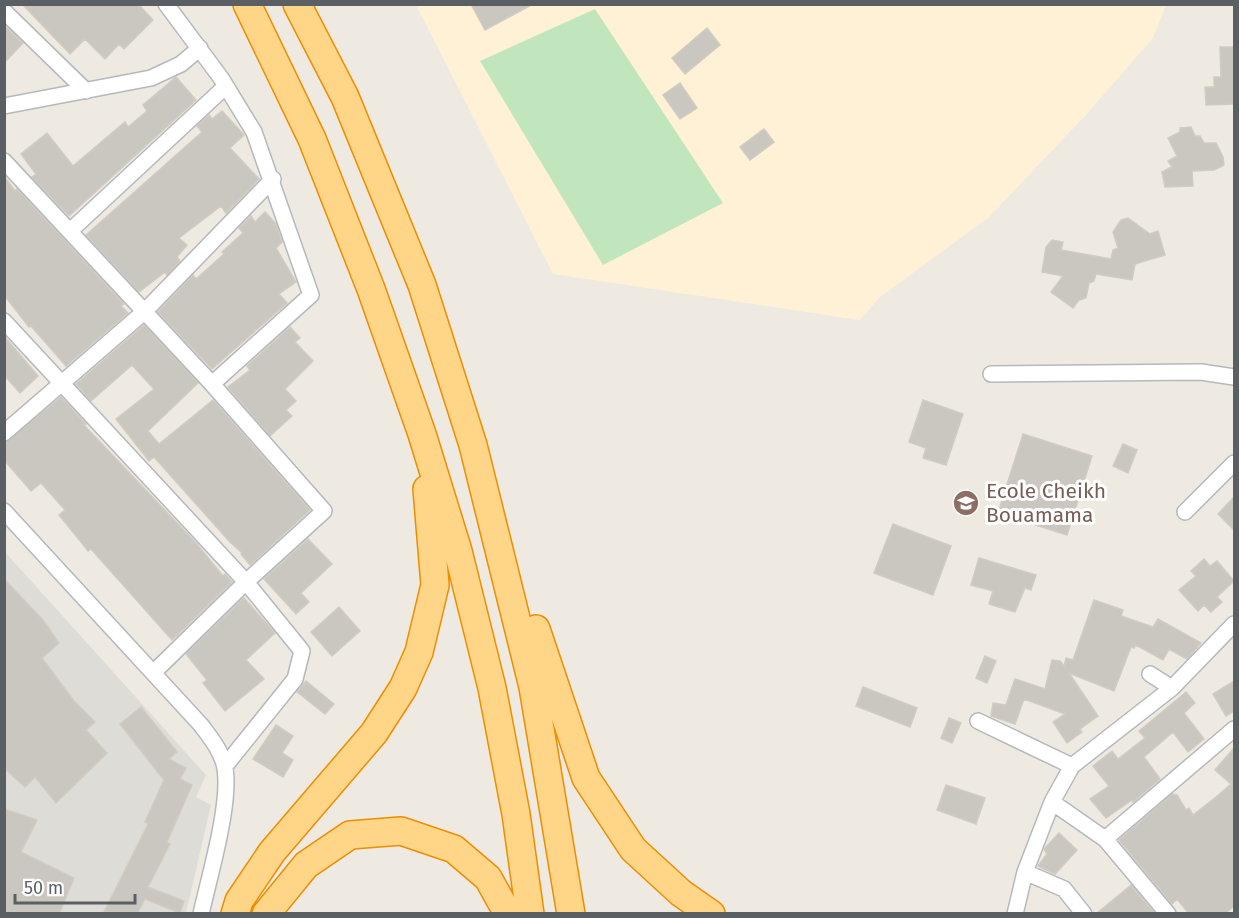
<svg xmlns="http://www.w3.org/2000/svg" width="1239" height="918" font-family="'Fira Sans',sans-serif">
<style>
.commercial{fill:#fff1d5}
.industrial{fill:#dedcd6}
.green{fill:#c1e6bd}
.building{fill:#cac7c1;stroke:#d2cbc0;stroke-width:1.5}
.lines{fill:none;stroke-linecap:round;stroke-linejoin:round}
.street-casing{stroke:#b4b9bd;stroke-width:18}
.highway-casing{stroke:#ef8d00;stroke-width:30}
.street{stroke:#fff;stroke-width:15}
.highway{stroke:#ffd587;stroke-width:27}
.labels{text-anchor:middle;stroke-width:6;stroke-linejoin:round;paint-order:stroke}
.education-label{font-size:21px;fill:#785e54;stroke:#fff;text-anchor:start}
</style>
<rect width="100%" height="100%" fill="#eeeae2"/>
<!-- commercial -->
<path class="commercial" d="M416,5H1166L1153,38L1084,117L988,218L880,297L860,320L553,274Z"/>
<!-- industrial -->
<path class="industrial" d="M4,551L206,775L196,797L211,805L186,913H5Z"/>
<!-- green -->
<path class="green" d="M595,9L723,203L603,265L480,61Z"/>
<!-- building -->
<path class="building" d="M22,4H138L153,20L124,49L119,44L105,59L85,39L70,54Z
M471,4H533L485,30Z
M4,25L23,43L4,63Z
M707,28L720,45L685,74L672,58Z
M1220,47H1234V104L1206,105L1205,87H1214V77H1221Z
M176,77L196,100L69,216L32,177L36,174L21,154L47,133L73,166L125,122L128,127L147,111L143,105Z
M680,83L697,108L680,119L663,95Z
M222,111L244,135L230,148L259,179L226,213L221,206L179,238L187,245L177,257L180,261L167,275L165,272L139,292L86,235L202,132L197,126L209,115L212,119Z
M1191,127L1195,136H1200L1204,143H1216L1223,157L1224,165L1214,170L1192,171L1193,186L1165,187L1162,172L1172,167L1168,161L1177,156L1168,138L1180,132V128Z
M764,129L774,142L750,160L740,147Z
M4,176L15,191L17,189L124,304L121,306L128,313L66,366L31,326L29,327L4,295Z
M265,212L276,224L282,242L276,248L296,282L279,294L287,303L212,369L158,312L193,275L196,279L224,254L222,252L243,233L239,228L251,216L255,222Z
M1128,218L1150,234L1158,231L1165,255L1135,264L1132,280L1096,274L1094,281L1089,283L1086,298L1079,300L1073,308L1051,292L1063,276L1042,272L1046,247L1052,240L1063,242L1061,250L1111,259L1113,250L1118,248L1113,232L1121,220Z
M144,325L198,383L148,431L159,444L213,400L310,510L250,565L241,554L242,553L230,542L154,457L149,461L116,419L154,389L132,365L91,401L76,384Z
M290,327L300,338L295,342L313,361L285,389L296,401L286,410L292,416L270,436L228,387L250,370L247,366Z
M4,336L38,376L20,393L4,375Z
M61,397L86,424L84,425L197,544L223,576L225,574L232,582L172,640L91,549L88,551L81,542L59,515L65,510L41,483L31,491L4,460V443Z
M923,400L963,414L946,465L923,458L926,448L909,442Z
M1023,434L1092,456L1067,535L998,513Z
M1123,444L1137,450L1128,473L1113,466Z
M1234,497V530L1218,514Z
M893,524L951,546L933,595L874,573Z
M308,539L332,564L301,593L309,602L296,614L264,579Z
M979,558L1036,575L1031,590L1025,588L1015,612L989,604L993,591L971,585Z
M1204,559L1210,566L1217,561L1234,581L1217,597L1222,602L1211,612L1204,605L1198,611L1179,590L1196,576L1191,571Z
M4,579L43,620L59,643L42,658L74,701L95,722L86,730L107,753L56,803L35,777L25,787L4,768Z
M244,598L275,633L246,660L264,679L225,711L203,683L207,680L186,654Z
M1094,600L1123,610L1121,616L1153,627L1158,619L1201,643L1187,659L1169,649L1163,660L1136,645L1134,648L1131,647L1114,691L1069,673L1098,716L1080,729L1082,732L1067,743L1053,722L1065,714L1024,699L1015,724L991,716L993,703L1006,705L1015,679L1045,689L1052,660L1060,661L1064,666L1066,658L1073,660Z
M339,607L360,631L332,656L311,632Z
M985,656L996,661L987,683L976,678Z
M306,681L334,704L325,714L297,692Z
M1234,681V711L1226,716L1213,694Z
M863,687L917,708L910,727L856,706Z
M1186,692L1195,703L1184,713L1204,739L1188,752L1173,732L1144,757L1160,779L1133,802L1132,800L1106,818L1090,799L1109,786L1093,766L1112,751L1118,759L1145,738L1139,731Z
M141,707L177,752L169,759L186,768L180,779L192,785L167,842L170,844L148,887L184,901L180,913L145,899L137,914H103L148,824L145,822L164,780L120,724Z
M949,718L961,723L952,743L941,738Z
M276,725L293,736L282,753L293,760L283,777L253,759Z
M1234,748V906L1225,914H1189L1177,899L1172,904L1119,840L1172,794L1177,795L1186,810L1189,808L1193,815L1216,797L1231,784L1215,770Z
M946,785L985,798L976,824L937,810Z
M4,809L37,820L21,852L74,878L59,914H4Z
M1059,833L1077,850L1055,874L1038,866L1047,854L1044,849Z
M1131,885L1155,914H1096Z"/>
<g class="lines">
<!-- street casing -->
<g class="street-casing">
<path id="street" d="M166,4L221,78L254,132L311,295L212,384
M4,11L86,91
M4,106L151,78L181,64L200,48
M4,161L212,384L324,511L246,582L153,673
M70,231L226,86
M4,321L246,582L302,651L295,679L225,766
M991,374L1201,372L1234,377
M4,433L144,312L273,179
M4,511L201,725C210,737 220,749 224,764C233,798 209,877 201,914
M1185,512L1234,463
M1150,674L1172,688
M978,721L1072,766
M1052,802L1105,839L1168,914
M1105,839L1234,729
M1025,872L1064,889L1084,914
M1015,914L1025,872L1052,802L1072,766L1172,688L1234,624"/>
</g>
<!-- highway casing -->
<g class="highway-casing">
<path id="highway" d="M247,4L312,139L371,289L422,434L458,551L492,688L516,814L530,914
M297,4L345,97L422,285L473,445L533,687L571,914
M536,629L586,778L633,849L681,893L711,914
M235,914L239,901L272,852L374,733L403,688L419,652L435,585L427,489
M266,914L306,865L350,835L401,831L454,849L488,878L508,914"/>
</g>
<!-- street -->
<use href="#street" class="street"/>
<!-- highway -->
<use href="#highway" class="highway"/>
</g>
<!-- icons -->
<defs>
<g id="school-disc" transform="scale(1.35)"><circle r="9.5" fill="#8d6e63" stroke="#fff"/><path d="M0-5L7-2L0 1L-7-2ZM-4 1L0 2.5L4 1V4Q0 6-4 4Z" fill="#fff"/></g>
</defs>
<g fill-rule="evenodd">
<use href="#school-disc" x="966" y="503"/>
</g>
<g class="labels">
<!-- education labels -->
<g class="education-label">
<text x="986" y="498">Ecole Cheikh<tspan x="986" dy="24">Bouamama</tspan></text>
</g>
</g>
<!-- border -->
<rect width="1239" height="918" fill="none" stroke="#5a5f63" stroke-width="12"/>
<!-- scale -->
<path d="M15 894v9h120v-9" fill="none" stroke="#5a5f63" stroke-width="3"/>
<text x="24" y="894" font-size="18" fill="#5a5f63" stroke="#ffffff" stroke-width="4.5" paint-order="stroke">50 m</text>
</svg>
